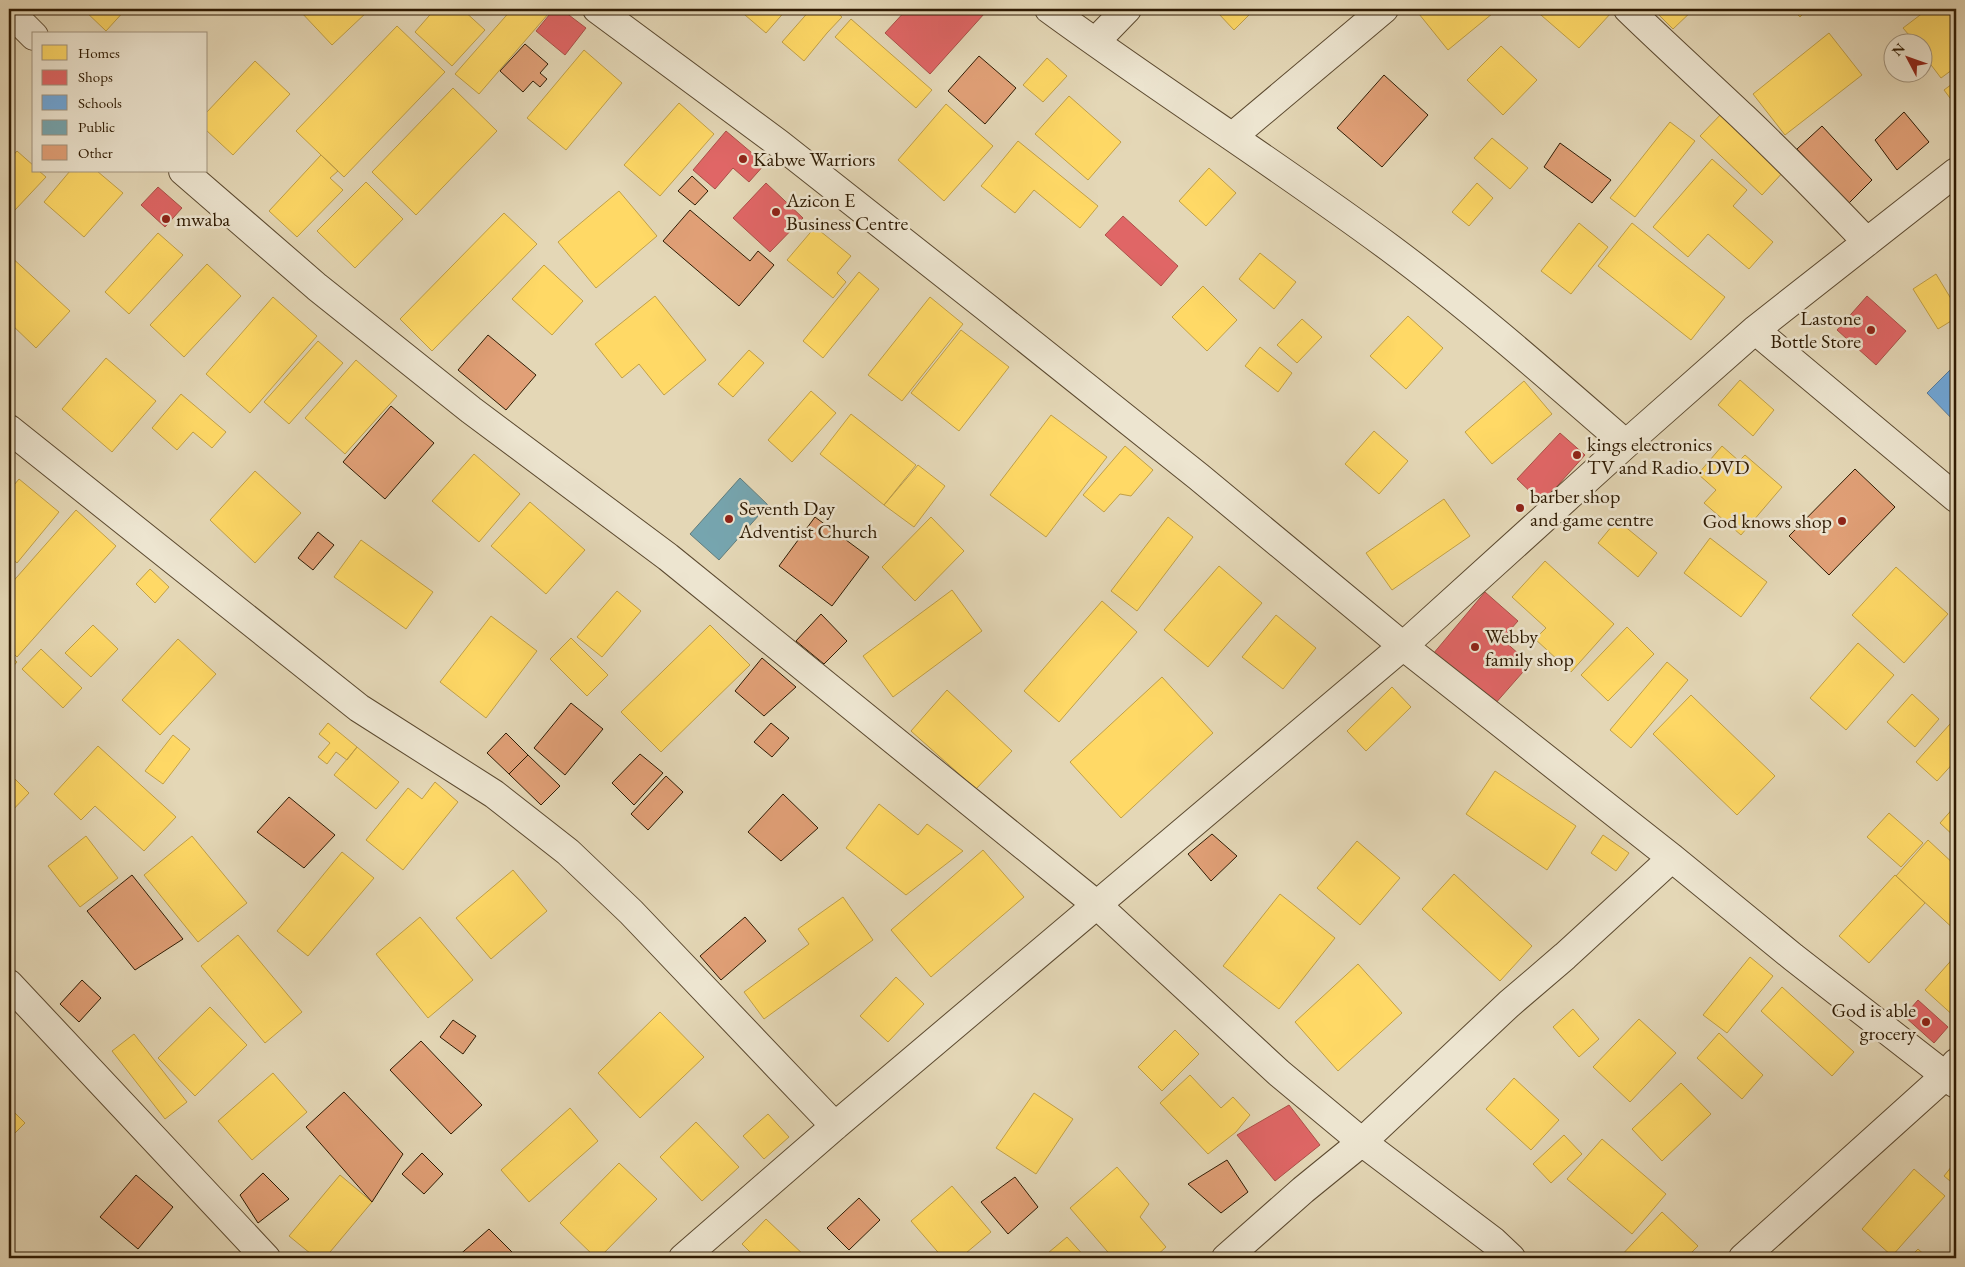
<svg xmlns="http://www.w3.org/2000/svg" width="1965" height="1267" font-family="'EB Garamond',serif">
<style>
.homes{fill:#ffd966;stroke:#c1a048}
.shops{fill:#e06666;stroke:#ab5048}
.schools{fill:#6fa8dc;stroke:#5c7e9b}
.public{fill:#76a5af;stroke:#617c7b}
.building{fill:#e1a077;stroke:#2f1b03}
.lines{fill:none;stroke-linecap:round;stroke-linejoin:round}
.minor-casing{stroke:#5c4a30;stroke-width:30}
.minor{stroke:#ede5d0;stroke-width:28}
.poi-dot{fill:#8f2418;stroke:#ede5d0;stroke-width:2}
.labels{text-anchor:middle;stroke-width:5;stroke-linejoin:round;paint-order:stroke}
.poi-label{font-size:20px;fill:#2f1b03;stroke:#ede5d0;text-anchor:start}
</style>
<rect width="100%" height="100%" fill="#e4d7b6"/>
<filter id="stains"><feTurbulence type="fractalNoise" baseFrequency=".004" numOctaves="4"/><feColorMatrix values="0 0 0 0 .2 0 0 0 0 .09 0 0 0 0 .02 0 0 0 .5 -.17"/></filter>
<radialGradient id="worn" r=".72"><stop offset=".6" stop-color="#630" stop-opacity="0"/><stop offset="1" stop-color="#630" stop-opacity=".3"/></radialGradient>
<!-- homes -->
<path class="homes" d="M83,9H126L106,31Z
M302,9H364L367,12L332,45L300,11Z
M435,9H462L485,30L452,66L415,32Z
M512,9H544L549,13L479,94L455,74Z
M738,9H787L766,33Z
M811,9H833L842,17L827,33L804,61L782,42Z
M1222,9H1255L1234,30L1218,13Z
M1425,9H1498L1448,50L1419,14Z
M1534,9H1606L1611,13L1579,48Z
M1653,9H1694L1673,29Z
M1792,9H1808L1800,17Z
M1928,9L1956,10V67L1941,78L1922,53V42H1915L1903,28Z
M851,19L932,90L916,108L835,37Z
M397,26L445,72L344,177L296,131Z
M1829,33L1862,75L1785,135L1753,94Z
M1501,46L1537,80L1503,115L1467,80Z
M584,50L622,83L566,150L527,118Z
M1047,58L1067,76L1043,102L1023,85Z
M255,61L290,94L233,155L206,130V113Z
M1956,81V106L1944,90Z
M453,88L497,131L416,215L372,172Z
M1069,96L1121,142L1088,180L1035,134Z
M679,103L714,134L660,196L624,165Z
M946,104L993,146L944,201L898,160Z
M1724,111L1785,170L1762,195L1700,136Z
M1670,122L1695,141L1635,217L1610,198Z
M1492,138L1528,168L1510,189L1474,158Z
M1018,141L1098,206L1080,228L1034,190L1015,213L981,186Z
M17,151L34,166V171H39L46,177L15,210L9,203V160Z
M321,155L338,171L330,178L343,190L297,237L269,211Z
M1712,159L1747,190L1733,206L1773,242L1749,269L1708,234L1688,257L1653,227Z
M1209,168L1236,193L1206,226L1179,201Z
M70,171H97L123,193L84,237L44,202Z
M366,182L403,219L355,268L317,231Z
M1477,183L1493,198L1469,226L1452,212Z
M619,191L657,236L596,288L558,242Z
M504,213L537,244L432,351L400,319Z
M1579,223L1608,247L1571,294L1541,271Z
M1632,223L1725,297L1691,340L1598,266Z
M815,227L851,256L837,273L846,282L833,298L787,260Z
M158,233L183,255L129,314L105,292Z
M1260,253L1296,282L1274,309L1239,279Z
M9,255L70,311L36,348L9,322Z
M207,264L241,296L184,357L150,325Z
M544,265L583,301L552,335L512,299Z
M859,272L879,289L823,358L803,341Z
M1936,274L1956,307V318L1938,329L1913,289Z
M1203,286L1237,320L1207,351L1172,317Z
M655,296L706,360L664,395L639,364L622,378L595,344Z
M273,297L317,336L250,413L206,374Z
M930,297L963,324L902,401L868,375Z
M1408,316L1443,348L1406,389L1370,356Z
M1302,319L1322,337L1297,363L1277,345Z
M961,330L1009,367L959,431L911,393Z
M318,341L343,363L289,424L264,402Z
M1260,347L1292,373L1278,392L1245,366Z
M749,350L764,363L733,397L718,384Z
M106,358L156,401L112,452L62,409Z
M356,360L397,396L345,454L305,418Z
M1740,380L1774,410L1753,436L1718,405Z
M1524,381L1552,414L1492,464L1465,432Z
M811,391L836,413L792,462L768,440Z
M181,394L226,432L212,448L193,432L177,450L152,428Z
M851,414L916,465L884,505L820,454Z
M1051,415L1107,457L1046,537L990,495Z
M1374,431L1408,461L1379,494L1345,464Z
M1125,446L1153,470L1131,496L1120,494L1104,512L1083,495Z
M1722,446L1739,461L1745,455L1782,487L1741,535L1704,503L1716,490L1698,474Z
M474,454L520,494L479,542L432,501Z
M918,465L945,486L914,527L884,505Z
M255,471L301,513L255,563L210,520Z
M19,479L59,512L17,563L9,556V491Z
M1444,499L1470,536L1392,590L1366,553Z
M530,502L585,550L546,594L491,546Z
M76,510L116,546L17,657L9,649V586Z
M931,517L964,551L915,601L882,567Z
M1168,517L1193,537L1137,611L1111,591Z
M1617,520L1657,553L1638,577L1598,543Z
M1710,538L1767,582L1741,617L1684,573Z
M361,540L433,592L406,629L334,577Z
M1545,561L1614,624L1571,672L1535,639L1546,628L1512,597Z
M1219,566L1262,603L1208,667L1164,630Z
M1896,567L1948,614L1904,663L1852,615Z
M150,569L169,587L155,603L136,584Z
M952,590L982,631L893,697L863,656Z
M617,591L641,611L602,657L577,637Z
M1102,601L1137,632L1059,722L1024,691Z
M1276,615L1316,648L1283,689L1242,657Z
M491,616L537,651L486,718L440,682Z
M93,625L118,649L91,677L65,653Z
M710,625L750,665L661,752L621,712Z
M1627,627L1654,654L1608,701L1581,675Z
M571,638L608,675L587,696L550,659Z
M178,639L216,674L160,735L122,700Z
M1858,643L1894,675L1846,730L1810,698Z
M41,649L82,688L63,708L22,669Z
M9,655L17,662L9,671Z
M1667,662L1688,680L1631,748L1610,730Z
M1162,677L1213,733L1121,818L1070,762Z
M1392,687L1411,707L1366,751L1347,731Z
M947,690L1012,751L976,789L911,731Z
M1912,694L1939,719L1915,747L1887,722Z
M1691,695L1775,776L1737,815L1653,734Z
M328,723L357,747L347,760L336,752L327,764L318,757L330,743L319,734Z
M1950,724L1956,729V760L1937,781L1916,762Z
M173,735L190,749L163,784L145,771Z
M98,746L176,817L144,851L95,806L81,820L54,794Z
M357,747L399,782L376,809L334,775Z
M1495,771L1576,826L1547,870L1466,814Z
M9,773L29,793L9,814Z
M435,782L458,802L403,870L366,840L408,788L422,799Z
M879,804L918,835L927,824L963,851L906,895L846,848Z
M1956,805V838L1940,823Z
M1889,813L1923,843L1901,867L1867,837Z
M1603,835L1629,853L1616,871L1591,853Z
M86,836L118,878L80,907L48,866Z
M192,836L247,903L198,942L144,875Z
M1928,840L1956,866V931L1896,876Z
M1357,841L1400,878L1360,925L1317,888Z
M983,850L1024,897L931,977L891,930Z
M342,852L374,878L308,956L277,931Z
M513,870L547,911L491,959L456,918Z
M1454,874L1532,946L1500,981L1422,909Z
M1895,875L1925,903L1869,963L1839,936Z
M1280,894L1335,938L1279,1009L1223,966Z
M843,897L873,940L764,1019L744,992L809,944L798,929Z
M420,917L473,980L428,1018L376,954Z
M238,935L302,1012L265,1043L201,966Z
M1956,955V1018L1925,990Z
M1750,957L1773,976L1727,1033L1703,1015Z
M1358,964L1402,1013L1338,1071L1295,1022Z
M896,977L924,1004L888,1042L860,1016Z
M1782,987L1854,1052L1832,1076L1761,1011Z
M210,1007L247,1045L195,1096L158,1058Z
M1573,1009L1599,1039L1579,1057L1553,1027Z
M660,1012L704,1057L640,1118L598,1073Z
M1639,1019L1676,1053L1630,1102L1593,1067Z
M1175,1030L1199,1054L1162,1091L1138,1067Z
M1719,1033L1763,1075L1742,1099L1697,1058Z
M134,1034L187,1102L165,1119L112,1051Z
M273,1073L307,1112L252,1160L218,1121Z
M1190,1075L1221,1108L1233,1097L1250,1115L1236,1132L1208,1154L1160,1103Z
M1514,1078L1559,1120L1531,1150L1486,1109Z
M1681,1083L1711,1114L1662,1161L1632,1129Z
M1034,1093L1073,1119L1036,1174L996,1148Z
M9,1107L25,1123L9,1139Z
M570,1108L598,1141L529,1202L501,1170Z
M768,1114L789,1137L764,1159L743,1136Z
M696,1122L739,1167L702,1201L660,1157Z
M1564,1135L1582,1154L1551,1183L1533,1164Z
M1602,1139L1666,1194L1632,1234L1567,1179Z
M1956,1161V1186L1944,1176Z
M619,1163L657,1199L599,1258H596L560,1223Z
M1117,1167L1149,1204L1140,1217L1166,1247L1154,1258H1113L1070,1208Z
M1914,1169L1945,1196L1892,1256L1862,1229Z
M340,1175L372,1202L325,1258H316L289,1236Z
M952,1186L991,1232L960,1258H943L911,1221Z
M1662,1212L1698,1246L1686,1258H1619Z
M766,1219L807,1258H756L742,1244Z
M1067,1237L1086,1258H1042Z
M1918,1249L1928,1258H1909Z"/>
<!-- shops -->
<path class="shops" d="M554,9H561L586,28L565,55L536,31Z
M907,9H978L984,14L930,74L885,33Z
M726,131L765,164L749,182L733,168L715,189L693,170Z
M766,183L803,218L770,252L733,218Z
M158,187L182,208L165,227L141,205Z
M1123,216L1178,266L1161,286L1105,235Z
M1867,296L1906,331L1876,365L1837,330Z
M1560,433L1585,455L1542,503L1517,479Z
M1485,592L1518,621L1502,639L1530,664L1494,705L1433,654Z
M1918,1000L1948,1027L1934,1043L1904,1016Z
M1289,1105L1320,1145L1275,1181L1237,1135Z"/>
<!-- schools -->
<path class="schools" d="M1956,364V423L1927,393Z"/>
<!-- public -->
<path class="public" d="M740,478L768,505L719,560L690,534Z"/>
<!-- building -->
<path class="building" d="M525,44L548,64L540,73L547,79L540,87L533,81L523,92L500,71Z
M979,56L1016,88L985,124L948,91Z
M1384,75L1428,115L1382,167L1337,128Z
M1904,112L1929,142L1897,170L1875,140Z
M1822,126L1872,180L1847,205L1797,149Z
M1560,143L1611,180L1592,203L1544,167Z
M692,176L708,191L695,205L678,191Z
M690,210L750,261L758,251L774,265L739,306L663,241Z
M488,335L536,375L506,410L458,370Z
M391,406L434,443L385,499L343,462Z
M1855,469L1895,507L1829,575L1789,536Z
M815,517L869,557L832,606L779,566Z
M318,532L334,545L313,570L298,558Z
M821,614L847,641L824,664L796,641Z
M762,658L796,687L764,716L735,691Z
M571,703L603,729L565,775L534,748Z
M771,723L789,738L772,757L754,742Z
M506,733L528,755L509,774L487,753Z
M640,754L663,773L634,805L612,783Z
M528,755L560,786L541,805L509,774Z
M666,776L683,792L648,830L631,814Z
M783,794L818,828L781,861L748,832Z
M289,797L335,835L304,868L257,832Z
M1212,834L1237,856L1211,881L1188,854Z
M132,875L183,939L135,970L87,911Z
M745,917L766,941L721,980L700,956Z
M82,980L101,998L79,1022L60,1004Z
M453,1020L476,1036L463,1054L440,1037Z
M421,1041L482,1105L451,1134L390,1070Z
M344,1092L403,1154L372,1202L306,1127Z
M422,1153L443,1174L424,1194L402,1174Z
M1227,1160L1248,1192L1221,1213L1188,1184Z
M263,1173L289,1199L258,1223L240,1195Z
M136,1175L173,1207L138,1249L100,1217Z
M1015,1177L1038,1207L1008,1234L981,1202Z
M859,1198L880,1220L849,1250L827,1228Z
M489,1229L518,1258H456Z"/>
<g class="lines">
<!-- minor casing -->
<g class="minor-casing">
<path id="minor" d="M597,9L778,143L986,307L1199,477L1403,646L1672,858L1793,957L1956,1084
M1049,9C1161,91 1278,165 1390,248C1472,309 1549,377 1626,444
M1628,9C1666,46 1705,81 1744,118C1786,158 1827,200 1867,242
M9,11L34,36
M1095,42L1127,9
M1233,136L1384,9
M183,171L317,287L471,410L668,557L1097,905L1279,1073L1362,1142L1493,1241L1511,1258
M1755,330L1956,498
M9,429L359,708L494,794L568,852L631,912L835,1126
M9,984L266,1258
M683,1258L835,1126L1403,646L1626,444L1755,330L1956,172
M1226,1258L1303,1190L1362,1142L1509,1004L1565,956L1672,858
M1743,1258L1945,1076L1956,1063"/>
</g>
<!-- minor -->
<use href="#minor" class="minor"/>
</g>
<!-- markers -->
<g class="poi-dot">
<circle cx="743" cy="159" r="5"/>
<circle cx="776" cy="212" r="5"/>
<circle cx="166" cy="219" r="5"/>
<circle cx="1871" cy="330" r="5"/>
<circle cx="1577" cy="455" r="5"/>
<circle cx="1520" cy="508" r="5"/>
<circle cx="729" cy="519" r="5"/>
<circle cx="1842" cy="521" r="5"/>
<circle cx="1475" cy="647" r="5"/>
<circle cx="1926" cy="1022" r="5"/>
</g>
<g class="labels">
<!-- poi labels -->
<g class="poi-label">
<text x="753" y="166">Kabwe Warriors</text>
<text x="786" y="207">Azicon E<tspan x="786" dy="23">Business Centre</tspan></text>
<text x="176" y="226">mwaba</text>
<text x="1861" y="325" text-anchor="end">Lastone<tspan x="1861" dy="23">Bottle Store</tspan></text>
<text x="1587" y="451">kings electronics<tspan x="1587" dy="23">TV and Radio. DVD</tspan></text>
<text x="1530" y="503">barber shop<tspan x="1530" dy="23">and game centre</tspan></text>
<text x="739" y="515">Seventh Day<tspan x="739" dy="23">Adventist Church</tspan></text>
<text x="1832" y="528" text-anchor="end">God knows shop</text>
<text x="1485" y="643">Webby<tspan x="1485" dy="23">family shop</tspan></text>
<text x="1916" y="1017" text-anchor="end">God is able<tspan x="1916" dy="23">grocery</tspan></text>
</g>
</g>
<!-- margin -->
<rect width="1965" height="1267" fill="none" stroke="#e4d7b6" stroke-width="30"/>
<rect x="10" y="10" width="1945" height="1247" fill="none" stroke="#2f1b03" stroke-width="2.5"/>
<rect x="15" y="15" width="1935" height="1237" fill="none" stroke="#2f1b03"/>
<!-- legend -->
<rect x="32" y="32" width="175" height="140" fill="#ede5d0" stroke="#a1947e"/>
<rect x="42" y="45" width="25" height="15" fill="#ffd966" stroke="#a1947e"/>
<text x="78" y="58" font-size="15" fill="#2f1b03">Homes</text>
<rect x="42" y="70" width="25" height="15" fill="#e06666" stroke="#a1947e"/>
<text x="78" y="82" font-size="15" fill="#2f1b03">Shops</text>
<rect x="42" y="95" width="25" height="15" fill="#6fa8dc" stroke="#a1947e"/>
<text x="78" y="108" font-size="15" fill="#2f1b03">Schools</text>
<rect x="42" y="120" width="25" height="15" fill="#76a5af" stroke="#a1947e"/>
<text x="78" y="132" font-size="15" fill="#2f1b03">Public</text>
<rect x="42" y="145" width="25" height="15" fill="#e1a077" stroke="#a1947e"/>
<text x="78" y="158" font-size="15" fill="#2f1b03">Other</text>
<!-- north arrow -->
<g transform="translate(1908 58) rotate(311)"><circle r="24" fill="#ede5d0" stroke="#a1947e"/>
<path d="M0-4L9 19L0 12L-9 19Z" fill="#8f2418"/>
<text y="-8" font-size="14" font-weight="bold" text-anchor="middle" fill="#2f1b03">N</text>
</g>
<rect width="100%" height="100%" filter="url(#stains)"/>
<rect width="100%" height="100%" fill="url(#worn)"/>
</svg>
